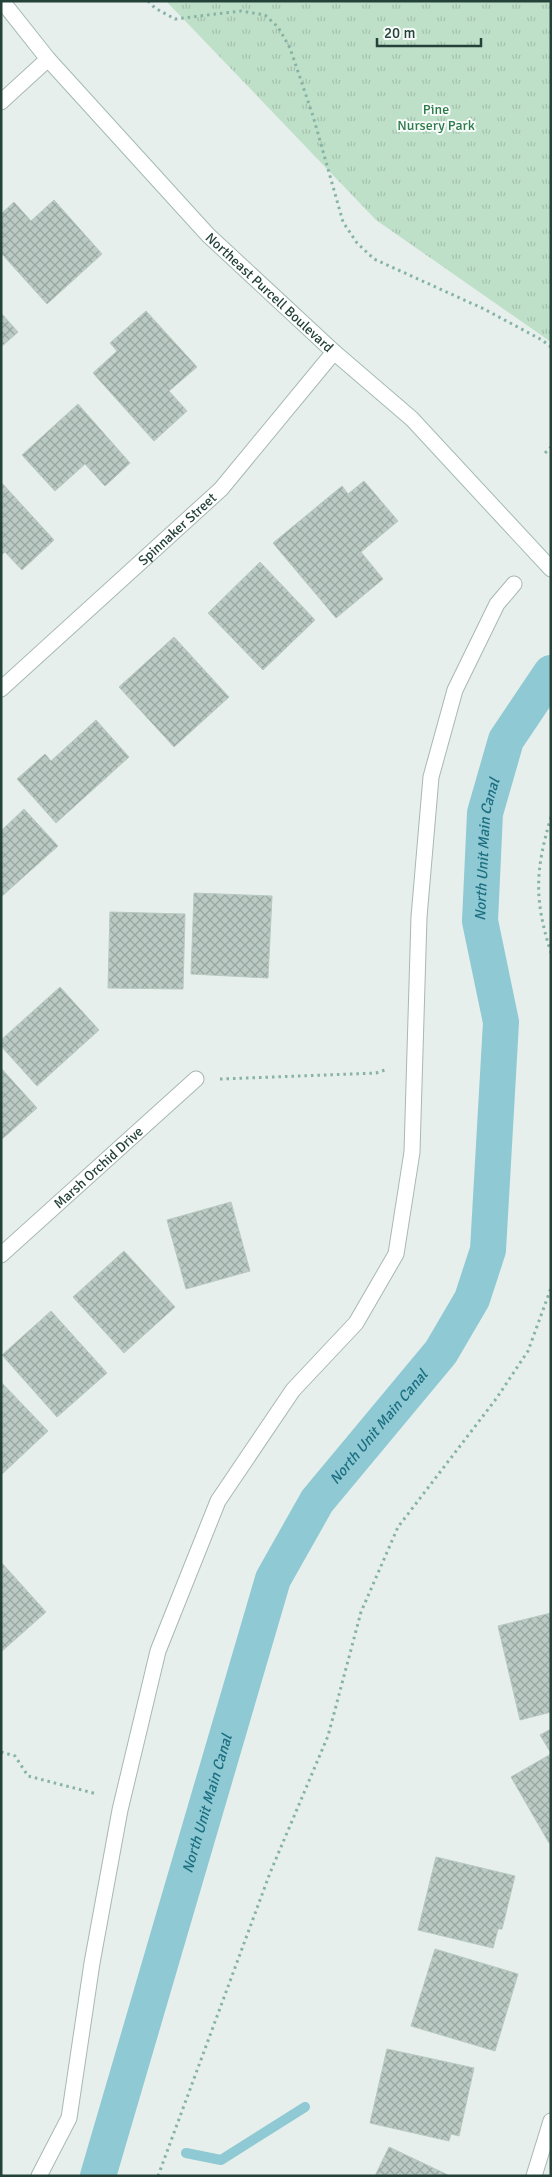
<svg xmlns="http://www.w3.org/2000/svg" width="552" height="2177" font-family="Signika,sans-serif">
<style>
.park{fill:url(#park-tufts)}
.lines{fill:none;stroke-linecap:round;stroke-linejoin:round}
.stream{stroke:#8ec9d4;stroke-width:10}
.canal{stroke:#8ec9d4;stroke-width:36}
.building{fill:url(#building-cross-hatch);stroke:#b8c9c2}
.lane-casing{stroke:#a8b8b2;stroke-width:17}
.street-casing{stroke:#a8b8b2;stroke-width:17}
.secondary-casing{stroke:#a4bbb3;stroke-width:17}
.path{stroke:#86b3a5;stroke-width:3;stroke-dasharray:2.5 4;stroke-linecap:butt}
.lane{stroke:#fff;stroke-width:15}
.street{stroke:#fff;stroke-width:15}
.secondary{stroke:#fff;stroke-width:15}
.labels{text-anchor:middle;stroke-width:4;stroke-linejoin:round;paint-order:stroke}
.park-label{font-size:14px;fill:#2d7a4b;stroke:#f7fbf9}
.street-label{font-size:14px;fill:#24423a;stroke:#f7fbf9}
.water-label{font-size:15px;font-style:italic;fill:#1c6f80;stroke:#f7fbf9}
</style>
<defs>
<pattern id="park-tufts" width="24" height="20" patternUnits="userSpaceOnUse" patternTransform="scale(1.25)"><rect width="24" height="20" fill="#bfe0c8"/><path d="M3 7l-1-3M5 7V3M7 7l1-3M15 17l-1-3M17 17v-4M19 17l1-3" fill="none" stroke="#a4c1ad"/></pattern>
<pattern id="building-cross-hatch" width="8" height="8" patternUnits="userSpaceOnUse" patternTransform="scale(1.25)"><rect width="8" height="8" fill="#bbcac4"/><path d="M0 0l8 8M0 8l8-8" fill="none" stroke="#98a6a0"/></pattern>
</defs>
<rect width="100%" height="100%" fill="#e6efeb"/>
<!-- park -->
<path class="park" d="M166,1H551V342L376,220Z"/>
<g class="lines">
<!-- stream -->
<path class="stream" d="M186,2153L221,2160L305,2107"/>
<!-- canal -->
<path class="canal" id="s1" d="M98,2176L273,1579L317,1501L441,1352L472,1299L488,1250L501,1022L480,921L485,813L506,740L551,673"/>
</g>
<!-- building -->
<path class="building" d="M54,200L102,254L47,304L1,253V214L14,202L31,221Z
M146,311L197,367L169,391L187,411L154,441L93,373L117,351L110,343Z
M1,313L18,332L1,347Z
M78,404L130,463L105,486L85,464L55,491L22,455Z
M364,481L398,521L361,552L383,579L336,618L273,543L342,486L348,494Z
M1,482L54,540L22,570L5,552L1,555Z
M260,562L315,620L263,670L208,613Z
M174,637L229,697L174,747L119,687Z
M96,720L129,757L56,823L17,779L45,754L51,761Z
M24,809L58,846L1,897V831Z
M194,893L272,896L268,978L191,974Z
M110,912L185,914L183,989L108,988Z
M60,987L99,1030L37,1086L1,1046V1040Z
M1,1068L37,1108L1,1140Z
M231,1202L250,1271L186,1289L167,1220Z
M124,1251L175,1307L124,1353L73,1297Z
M51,1311L107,1373L57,1417L2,1355Z
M1,1382L48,1431L1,1475Z
M1,1562L46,1612L1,1652Z
M551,1613V1712L520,1720L498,1626Z
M551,1729V1753L540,1735Z
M551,1754V1842L549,1843L511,1777Z
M436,1857L515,1876L502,1929H498L493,1948L418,1930Z
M435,1949L518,1974L495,2051L411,2026Z
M387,2049L474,2068L459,2136L451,2134L449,2141L370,2123Z
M389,2147L448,2175L447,2176H375Z"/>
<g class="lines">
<!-- lane casing -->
<g class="lane-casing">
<path id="lane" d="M39,2176L69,2118L92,1963L120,1810L158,1651L218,1501L293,1390L356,1323L396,1254L412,1152L419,917L431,777L455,690L497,604L514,584"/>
</g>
<!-- street casing -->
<g class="street-casing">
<g id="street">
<path d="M1,102L48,59"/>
<path id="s2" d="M1,689L221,489L334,352"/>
<path id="s3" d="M1,1255L196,1079"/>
<path d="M534,2176L551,2121"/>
</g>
</g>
<!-- secondary casing -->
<g class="secondary-casing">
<g id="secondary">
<path id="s4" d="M2,1L48,59L208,235L334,352L412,419L551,569"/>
</g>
</g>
<!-- path -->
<path class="path" d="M148,1L155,8L175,19L241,11L265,15L278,27L290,48L313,116L343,222L357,243L374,259L484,309L542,340L551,347
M545,453L551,447
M551,817C535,871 534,899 551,953
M220,1079L376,1073L388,1069
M1,1752L15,1756L28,1776L97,1794
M158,2176L270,1873L328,1736L361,1612L398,1527L496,1399L528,1351L551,1288"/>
<!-- lane -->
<use href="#lane" class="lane"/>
<!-- street -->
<use href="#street" class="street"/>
<!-- secondary -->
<use href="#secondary" class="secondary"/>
</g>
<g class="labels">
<!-- park labels -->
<g class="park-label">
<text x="436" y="114">Pine<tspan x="436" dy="16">Nursery Park</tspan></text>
</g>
<!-- street labels -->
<g class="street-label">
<text dy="5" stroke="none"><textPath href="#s4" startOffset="396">Northeast Purcell Boulevard</textPath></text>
<text dy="5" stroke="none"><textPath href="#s2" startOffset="238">Spinnaker Street</textPath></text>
<text dy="5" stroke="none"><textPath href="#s3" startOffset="131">Marsh Orchid Drive</textPath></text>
</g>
<!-- water labels -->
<g class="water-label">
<text dy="5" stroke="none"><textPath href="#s1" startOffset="1422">North Unit Main Canal</textPath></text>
<text dy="5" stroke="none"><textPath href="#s1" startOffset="808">North Unit Main Canal</textPath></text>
<text dy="5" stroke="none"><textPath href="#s1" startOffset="388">North Unit Main Canal</textPath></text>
</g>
</g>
<!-- border -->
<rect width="552" height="2177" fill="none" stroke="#24423a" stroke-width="5"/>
<!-- scale -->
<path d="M377 38v8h104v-8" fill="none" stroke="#24423a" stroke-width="2.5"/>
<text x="384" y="38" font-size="15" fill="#24423a" stroke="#f7fbf9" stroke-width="4" paint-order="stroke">20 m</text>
</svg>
